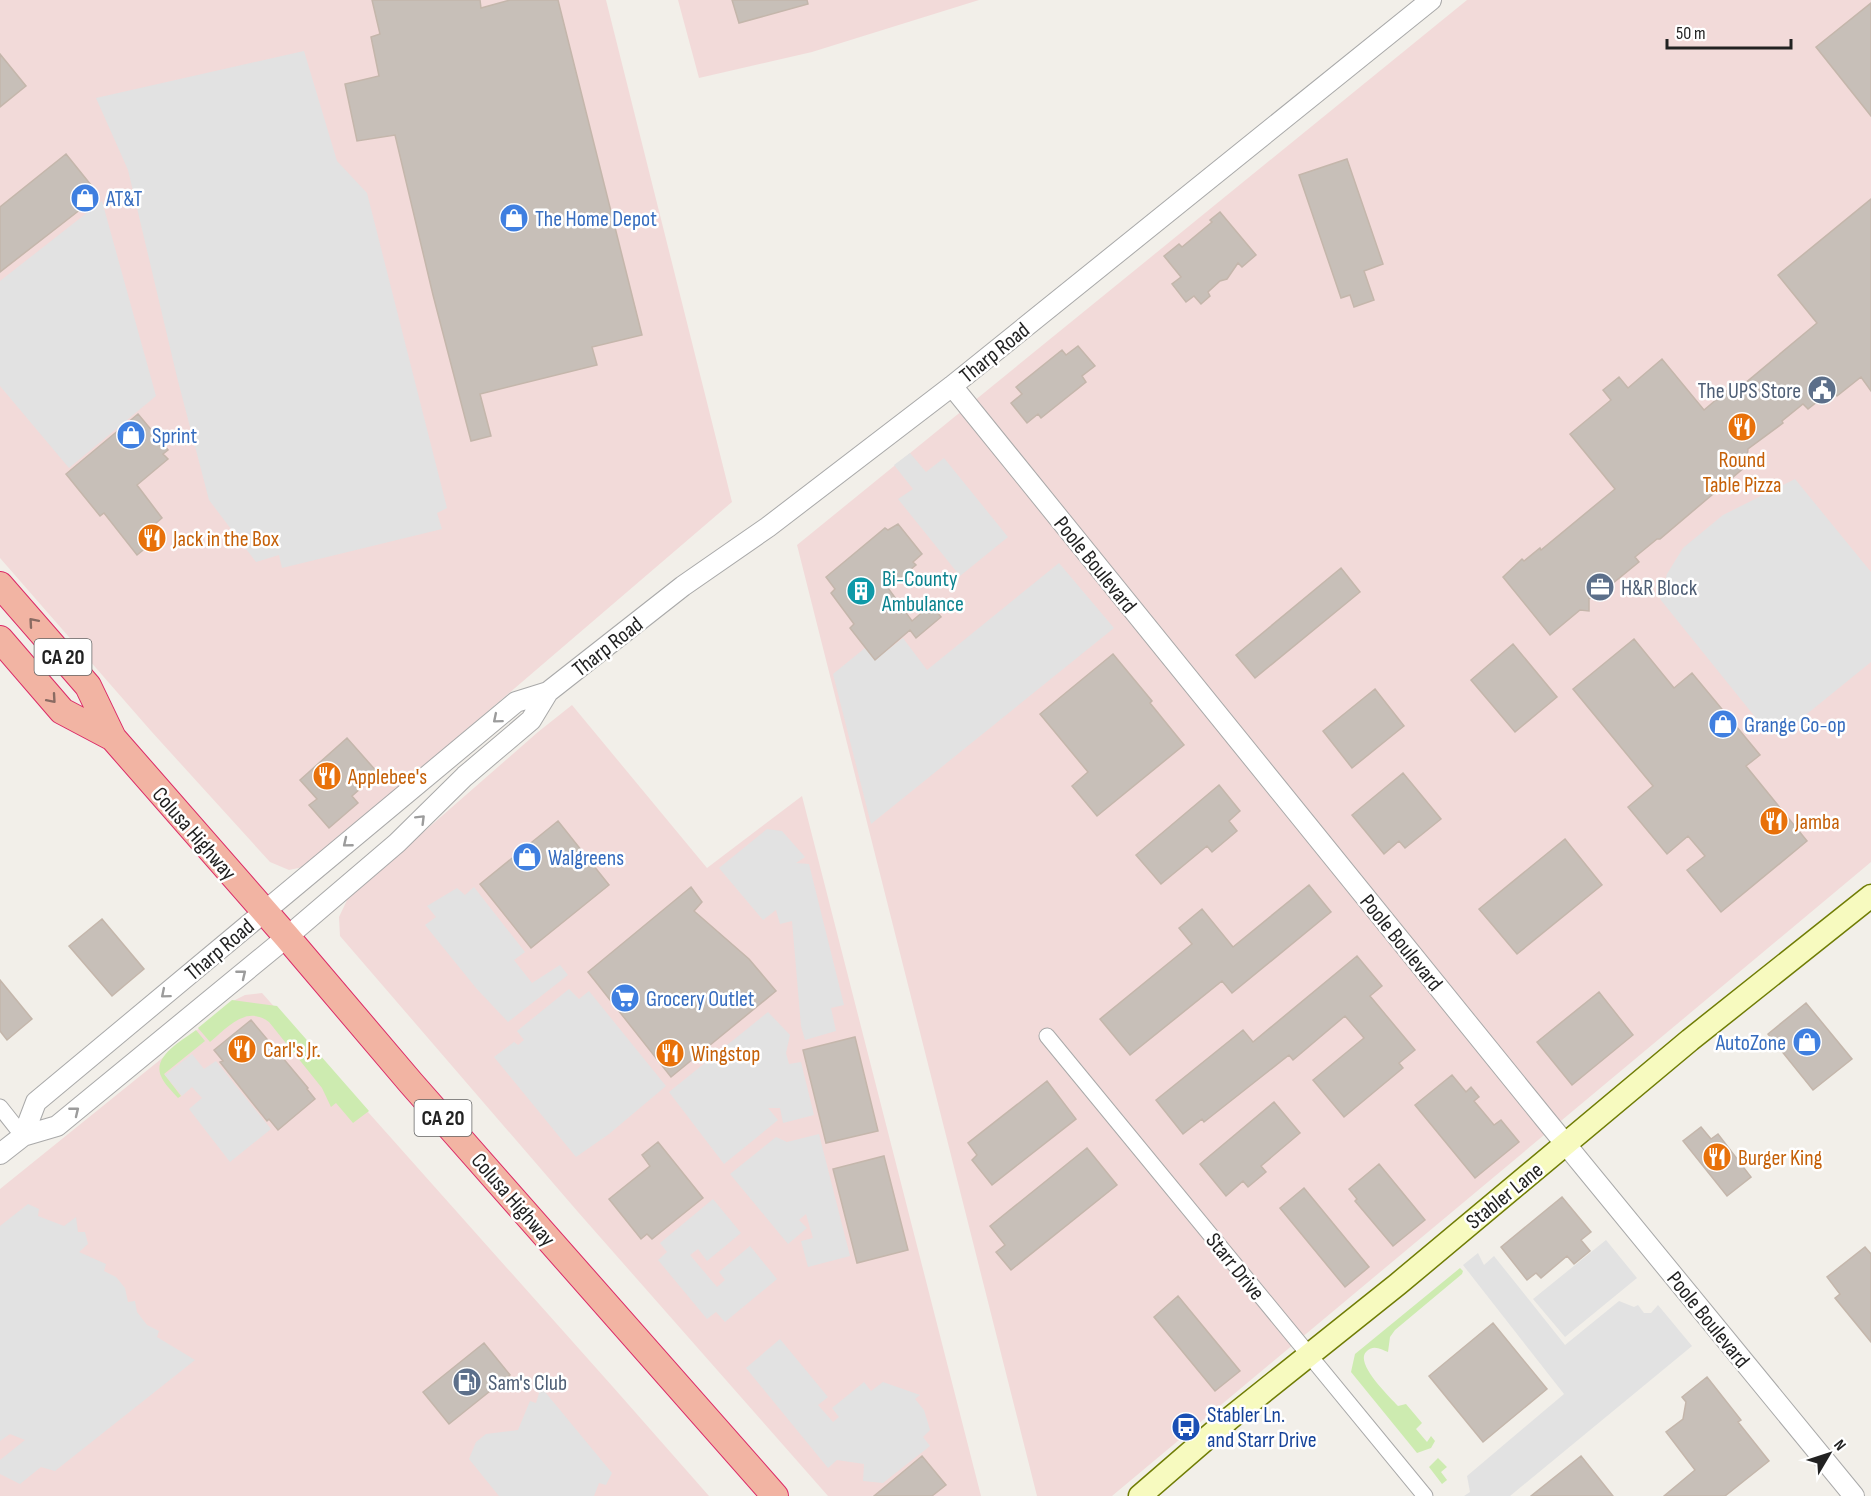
<svg xmlns="http://www.w3.org/2000/svg" width="1871" height="1496" font-family="'Sofia Sans Condensed',sans-serif">
<style>
.commercial{fill:#f2dad9}
.grass{fill:#cdebb0}
.parking{fill:#e2e2e2}
.building{fill:#c7bfb8;stroke:#c4b6ab;stroke-width:1.5}
.lines{fill:none;stroke-linecap:round;stroke-linejoin:round}
.minor-casing{stroke:#a9a9a9;stroke-width:17}
.tertiary-casing{stroke:#a9a9a9;stroke-width:22}
.secondary-casing{stroke:#707d05;stroke-width:25}
.trunk-casing{stroke:#dc2a67;stroke-width:28}
.minor{stroke:#fff;stroke-width:15}
.tertiary{stroke:#fff;stroke-width:20}
.secondary{stroke:#f7fabf;stroke-width:22}
.trunk{stroke:#f2b4a3;stroke-width:26}
.oneway{stroke:#8a6b62}
.oneway2{stroke:#9c9c9c}
.labels{text-anchor:middle;stroke-width:5;stroke-linejoin:round;paint-order:stroke}
.shield{fill:#fff;stroke:#646464;stroke-width:1.5}
.shield-label{font-size:21px;font-weight:bold;fill:#222}
.shop-label{font-size:22px;fill:#366cbe;stroke:#fff;text-anchor:start}
.street-label{font-size:22px;fill:#222;stroke:#fff}
.service-label{font-size:22px;fill:#4e5e75;stroke:#fff;text-anchor:start}
.food-label{font-size:22px;fill:#c56008;stroke:#fff;text-anchor:start}
.culture-label{font-size:22px;fill:#0d838f;stroke:#fff;text-anchor:start}
.transit-label{font-size:22px;fill:#164399;stroke:#fff;text-anchor:start}
</style>
<rect width="100%" height="100%" fill="#f2efe9"/>
<!-- commercial -->
<path class="commercial" d="M0,0H606L732,502L312,862L303,867L289,870L270,862L151,731L0,558Z
M678,0H979L812,52L699,78Z
M1467,0H1871V862L1112,1496H1037L797,545Z
M572,705L707,868L802,796L981,1496H828L578,1212L340,936L339,917L348,898L538,732Z
M262,993L613,1387L709,1496H0V1189L233,1001L245,995Z"/>
<!-- grass -->
<path class="grass" d="M232,1000L277,1006L369,1111L353,1123L336,1103L331,1107L322,1088L269,1022C246,1005 228,1027 210,1042L198,1028Z
M196,1030L205,1041L164,1074L181,1096L178,1098C173,1092 164,1084 161,1076C152,1056 183,1040 196,1030Z
M1460,1268L1463,1271L1462,1274L1395,1330L1390,1337L1388,1352C1381,1349 1373,1344 1366,1352C1355,1364 1389,1396 1398,1406L1406,1404L1422,1423L1416,1429L1427,1442L1431,1436L1435,1441L1431,1448L1417,1453L1351,1372L1355,1354Z
M1438,1458L1447,1467L1441,1472L1447,1480L1442,1484L1429,1467Z"/>
<!-- parking -->
<path class="parking" d="M304,51L337,161L367,193L447,508L437,513L442,529L282,568L279,555L256,562L209,500L177,377L128,170L96,98Z
M102,201L156,396L69,468L0,386V281Z
M910,453L926,472L944,458L1008,537L960,576L898,499L913,489L894,465Z
M1795,479L1871,572V662L1781,735L1768,733L1660,599L1667,574L1683,548L1723,515Z
M1059,563L1114,628L871,824L833,674L865,648L875,660L903,638L927,670Z
M767,829L782,831L805,857L796,863L809,864L844,1005L831,1008L836,1031L805,1040L801,1026L792,921L780,924L776,910L763,920L719,868Z
M474,887L525,952L514,960L532,983L560,965L568,975L508,1022L476,988L425,925L436,917L427,906L457,888L465,895Z
M569,989L579,999L589,991L666,1086L609,1134L576,1157L494,1057L514,1042L518,1045L524,1040L517,1031Z
M768,1012L790,1035L786,1053L789,1064L801,1062L814,1115L783,1123L780,1108H768L778,1120L724,1164L669,1092Z
M192,1054L204,1069L216,1061L271,1129L230,1162L189,1109L202,1098L192,1087L182,1096L165,1075Z
M819,1134L850,1256L808,1267L801,1241L813,1238L806,1214L799,1220L807,1228L788,1244L730,1174L776,1137L787,1142Z
M713,1199L741,1233L707,1261L698,1249L690,1255L717,1287L725,1280L719,1272L750,1246L777,1279L725,1322L716,1312L707,1319L658,1260L667,1252L660,1243Z
M28,1204L39,1209L38,1216L64,1226L76,1217L78,1232H85L88,1244L79,1252L106,1264L104,1271L116,1277L125,1288L128,1302L135,1301L137,1312L147,1325L159,1331L157,1337L195,1360L55,1471L41,1467L20,1484L0,1474V1460L25,1440L10,1434L0,1441V1226Z
M1606,1240L1637,1278L1565,1337L1533,1299Z
M1478,1253L1484,1265L1494,1256L1565,1345L1619,1301L1634,1307L1638,1305L1644,1313H1651L1658,1305L1692,1346L1510,1496H1464L1470,1492L1467,1476L1564,1394L1463,1265Z
M780,1339L828,1397L818,1405L833,1422L839,1417L832,1408L864,1382L871,1391L883,1382L920,1395L915,1399L924,1410L930,1430L923,1437L930,1446L883,1483L863,1481L864,1464L837,1460L828,1468L746,1368Z
M541,1387L612,1473L606,1485L599,1483L594,1496H499L469,1459L476,1442L486,1434L518,1430L530,1401L536,1403Z"/>
<!-- building -->
<path class="building" d="M372,0H480L481,8L510,0H558L642,335L592,347L597,365L480,394L491,436L471,441L433,295L395,135L357,141L345,84L379,76L371,37L380,34Z
M732,0H807L808,4L739,23Z
M1871,3V116L1816,47Z
M0,54L26,86L0,107Z
M66,154L99,195L0,272V207Z
M1347,159L1383,264L1364,271L1374,300L1354,307L1350,295L1341,298L1299,175Z
M1871,199V391L1861,377L1837,396L1832,390L1808,409L1803,404L1782,421L1783,423L1748,449L1746,466L1660,539H1657L1635,557L1639,562L1612,584L1606,599L1589,598V611L1580,610L1550,635L1503,577L1522,559L1524,561L1540,548L1541,550L1615,489L1570,434L1611,400L1603,390L1619,377L1628,388L1662,359L1704,410L1735,384L1738,389L1817,323L1778,275Z
M1220,212L1256,255L1242,267L1238,263L1227,279L1220,281L1208,292L1210,296L1201,304L1194,296L1186,302L1172,284L1181,277L1164,256L1179,244L1182,247L1212,222L1210,220Z
M1078,346L1095,366L1082,376L1086,382L1041,418L1038,414L1027,423L1011,403L1022,394L1016,387L1062,350L1066,355Z
M138,414L168,450L163,454L168,459L137,485L162,518L155,524L163,534L137,555L104,513L100,516L66,474Z
M898,524L922,554L913,562L916,565L888,588L912,621L931,605L941,617L916,638L910,630L875,660L850,628L854,624L831,593L835,589L826,577L885,528L888,530Z
M1341,568L1360,592L1255,678L1236,655Z
M1634,639L1674,688L1692,673L1760,755L1746,766L1807,841L1721,912L1687,870L1705,856L1688,836L1667,854L1628,807L1653,786L1573,689Z
M1513,644L1557,697L1515,732L1471,680Z
M1113,654L1152,701L1150,703L1184,745L1097,816L1072,786L1088,772L1040,714Z
M1375,689L1404,726L1352,768L1323,731Z
M347,738L378,773L352,796L358,803L329,828L309,805L317,799L300,780Z
M1403,773L1441,819L1405,848L1399,841L1384,854L1352,815Z
M1219,785L1240,811L1229,821L1237,831L1212,852L1207,846L1161,884L1136,855Z
M558,821L609,885L531,948L480,884Z
M1565,839L1602,885L1517,954L1479,909Z
M1309,885L1331,912L1232,993L1222,981L1130,1055L1100,1019L1192,944L1179,928L1202,909L1233,947Z
M691,887L702,902L694,911L749,959L776,991L671,1077L588,972Z
M102,919L144,969L112,996L69,946Z
M1357,956L1382,986L1370,996L1415,1050L1399,1063L1403,1068L1344,1117L1313,1080L1364,1038L1345,1016L1293,1060L1289,1055L1204,1122L1202,1119L1183,1134L1156,1100L1243,1030L1253,1042Z
M0,980L32,1019L7,1040L0,1031Z
M1599,992L1633,1035L1572,1085L1537,1042Z
M1806,1003L1852,1059L1813,1090L1768,1034Z
M251,1020L308,1088L307,1089L315,1099L278,1130L269,1119L267,1121L220,1062L223,1061L214,1050Z
M855,1037L878,1131L826,1143L803,1050Z
M1452,1075L1466,1092L1471,1087L1479,1097L1474,1101L1494,1125L1501,1120L1519,1142L1475,1178L1415,1105Z
M1047,1081L1076,1119L992,1185L972,1160L977,1155L968,1143Z
M1274,1102L1300,1133L1261,1166L1266,1172L1248,1187L1243,1181L1226,1196L1200,1164Z
M1701,1127L1711,1139L1718,1134L1751,1177L1727,1196L1683,1141Z
M658,1142L703,1198L652,1239L647,1234L641,1239L609,1199L650,1166L642,1155Z
M1087,1148L1117,1185L1011,1270L996,1252L1005,1245L990,1226Z
M884,1156L908,1250L857,1263L833,1169Z
M1379,1164L1425,1220L1393,1246L1355,1201L1357,1199L1349,1189Z
M1304,1188L1369,1267L1345,1287L1280,1208Z
M1562,1197L1591,1232L1581,1240L1590,1251L1574,1264L1567,1256L1541,1278L1536,1273L1527,1280L1501,1247Z
M1865,1247L1871,1254V1342L1835,1298L1840,1294L1827,1277Z
M1178,1296L1240,1371L1215,1391L1154,1317Z
M1493,1323L1547,1389L1483,1442L1429,1376Z
M484,1343L510,1375L449,1424L423,1392Z
M1707,1377L1741,1420L1738,1422L1769,1461L1725,1496H1664L1695,1470L1666,1432L1683,1419L1686,1402L1682,1397Z
M922,1456L946,1485L932,1496H874Z
M1581,1456L1613,1496H1531Z"/>
<g class="lines">
<!-- minor casing -->
<g class="minor-casing">
<path id="minor" d="M1047,1036L1425,1496
M0,1107L23,1136"/>
</g>
<!-- tertiary casing -->
<g class="tertiary-casing">
<path id="tertiary" d="M952,386L1545,1119L1854,1496
M23,1136L36,1102L516,702L548,692
M0,1154L23,1136L57,1126L287,937L397,843L465,776L531,720L548,692L683,586L768,527L952,386L1431,0"/>
</g>
<!-- secondary casing -->
<g class="secondary-casing">
<path id="secondary" d="M1140,1496L1229,1419L1398,1284L1690,1040L1871,896"/>
</g>
<!-- trunk casing -->
<g class="trunk-casing">
<path id="trunk" d="M0,585L88,686L113,738L287,937L411,1083L775,1496
M0,639L62,711L113,738"/>
</g>
<!-- minor -->
<use href="#minor" class="minor"/>
<!-- tertiary -->
<use href="#tertiary" class="tertiary"/>
<!-- secondary -->
<use href="#secondary" class="secondary"/>
<!-- trunk -->
<use href="#trunk" class="trunk"/>
</g>
<!-- one-way arrows -->
<defs><path id="oneway-chevron" d="M-2-3.5L2.5 0L-2 3.5" fill="none" stroke-width="1.6" stroke-linecap="round" stroke-linejoin="round" transform="scale(1.5)"/></defs>
<g class="oneway">
<use href="#oneway-chevron" transform="translate(33 622) rotate(-131)"/>
<use href="#oneway-chevron" transform="translate(52 699) rotate(49)"/>
</g>
<g class="oneway2">
<use href="#oneway-chevron" transform="translate(497 719) rotate(140)"/>
<use href="#oneway-chevron" transform="translate(421 819) rotate(-45)"/>
<use href="#oneway-chevron" transform="translate(347 843) rotate(141)"/>
<use href="#oneway-chevron" transform="translate(242 974) rotate(-39)"/>
<use href="#oneway-chevron" transform="translate(165 994) rotate(140)"/>
<use href="#oneway-chevron" transform="translate(75 1111) rotate(-39)"/>
</g>
<!-- icons -->
<defs>
<g id="shop-disc" transform="scale(1.5)"><circle r="9.5" fill="#3f7fe0" stroke="#fff"/><path d="M-5-2.5h2.3a2.7 3.5 0 0 1 5.4 0H5L5.5 6h-11ZM-1.5-2.5h3a1.5 2.3 0 0 0-3 0Z" fill="#fff"/></g>
<g id="civic-disc" transform="scale(1.5)"><circle r="9.5" fill="#5c6f8a" stroke="#fff"/><path d="M-.6-6.5H3V-4.5H.6V-3L4-1V1h2V6H-6V1h2V-1L-.6-3ZM-1.2 2.5V6h2.4V2.5Z" fill="#fff"/></g>
<g id="restaurant-disc" transform="scale(1.5)"><circle r="9.5" fill="#e8710a" stroke="#fff"/><path d="M-5-6h1v4h1v-4h1v4h1v-4h1v5L-1.5 .5V6h-2V.5L-5-1ZM5-6V6H3V1.5H1.5Q1.5-4 5-6Z" fill="#fff"/></g>
<g id="office-disc" transform="scale(1.5)"><circle r="9.5" fill="#5c6f8a" stroke="#fff"/><path d="M-6-3h4V-5.5h4V-3h4V5H-6ZM-1-4.5V-3h2v-1.5ZM-6 0V1H6V0Z" fill="#fff"/></g>
<g id="building-disc" transform="scale(1.5)"><circle r="9.5" fill="#0f9aa8" stroke="#fff"/><path d="M-4-6H4V6H1V3H-1V6H-4ZM-2.5-4.3h1.7v1.8h-1.7ZM.8-4.3h1.7v1.8H.8ZM-2.5-1h1.7V.8h-1.7ZM.8-1h1.7V.8H.8Z" fill="#fff"/></g>
<g id="supermarket-disc" transform="scale(1.5)"><circle r="9.5" fill="#3f7fe0" stroke="#fff"/><path d="M-6-5.5h2.5l.6 2H6L4.5 2H-2.5L-4.4-4H-6ZM-1.5 3.2a1.3 1.3 0 1 0 .1 0ZM3 3.2a1.3 1.3 0 1 0 .1 0Z" fill="#fff"/></g>
<g id="fuel-disc" transform="scale(1.5)"><circle r="9.5" fill="#5c6f8a" stroke="#fff"/><path d="M-5.5-6h7V0h2V4h1.3V-2.5L3-4.5l.8-.8L6-3V5H2.5V1h-1V6h-7ZM-4.2-4.7v3.2H.2V-4.7Z" fill="#fff"/></g>
<g id="bus-disc" transform="scale(1.5)"><circle r="9.5" fill="#1a4fb4" stroke="#fff"/><path d="M-5-6H5V4H4V6H2V4H-2V6H-4V4H-5ZM-3.5-4V0h7V-4ZM-3.5 1.2v1.5H-2V1.2ZM2 1.2v1.5H3.5V1.2Z" fill="#fff"/></g>
</defs>
<g fill-rule="evenodd">
<use href="#shop-disc" x="85" y="198"/>
<use href="#shop-disc" x="514" y="218"/>
<use href="#civic-disc" x="1822" y="390"/>
<use href="#restaurant-disc" x="1742" y="427"/>
<use href="#shop-disc" x="131" y="435"/>
<use href="#restaurant-disc" x="152" y="538"/>
<use href="#office-disc" x="1600" y="587"/>
<use href="#building-disc" x="861" y="591"/>
<use href="#shop-disc" x="1723" y="724"/>
<use href="#restaurant-disc" x="327" y="776"/>
<use href="#restaurant-disc" x="1774" y="821"/>
<use href="#shop-disc" x="527" y="857"/>
<use href="#supermarket-disc" x="625" y="998"/>
<use href="#shop-disc" x="1807" y="1042"/>
<use href="#restaurant-disc" x="242" y="1049"/>
<use href="#restaurant-disc" x="670" y="1053"/>
<use href="#restaurant-disc" x="1717" y="1157"/>
<use href="#fuel-disc" x="467" y="1382"/>
<use href="#bus-disc" x="1186" y="1427"/>
</g>
<g class="labels">
<!-- shield labels -->
<g class="shield">
<rect x="34.5" y="639" width="57" height="36" rx="4.5"/>
<rect x="414.5" y="1100" width="57" height="36" rx="4.5"/>
</g>
<g class="shield-label">
<text x="63" y="664">CA 20</text>
<text x="443" y="1125">CA 20</text>
</g>
<!-- shop labels -->
<g class="shop-label">
<text x="106" y="206">AT&amp;T</text>
<text x="535" y="226">The Home Depot</text>
<text x="152" y="443">Sprint</text>
<text x="1744" y="732">Grange Co-op</text>
<text x="548" y="865">Walgreens</text>
<text x="646" y="1006">Grocery Outlet</text>
<text x="1786" y="1050" text-anchor="end">AutoZone</text>
</g>
<!-- street labels -->
<g class="street-label">
<text transform="translate(994 352) rotate(-39)" y="8">Tharp Road</text>
<text transform="translate(1096 564) rotate(51)" y="8">Poole Boulevard</text>
<text transform="translate(607 646) rotate(-38)" y="8">Tharp Road</text>
<text transform="translate(195 833) rotate(49)" y="8">Colusa Highway</text>
<text transform="translate(1402 942) rotate(51)" y="8">Poole Boulevard</text>
<text transform="translate(219 949) rotate(-40)" y="8">Tharp Road</text>
<text transform="translate(1504 1195) rotate(-39)" y="8">Stabler Lane</text>
<text transform="translate(514 1199) rotate(49)" y="8">Colusa Highway</text>
<text transform="translate(1236 1266) rotate(51)" y="8">Starr Drive</text>
<text transform="translate(1709 1319) rotate(51)" y="8">Poole Boulevard</text>
</g>
<!-- service labels -->
<g class="service-label">
<text x="1801" y="398" text-anchor="end">The UPS Store</text>
<text x="1621" y="595">H&amp;R Block</text>
<text x="488" y="1390">Sam's Club</text>
</g>
<!-- food labels -->
<g class="food-label">
<text x="1742" y="467" text-anchor="middle">Round<tspan x="1742" dy="25">Table Pizza</tspan></text>
<text x="173" y="546">Jack in the Box</text>
<text x="348" y="784">Applebee's</text>
<text x="1795" y="829">Jamba</text>
<text x="263" y="1057">Carl's Jr.</text>
<text x="691" y="1061">Wingstop</text>
<text x="1738" y="1165">Burger King</text>
</g>
<!-- culture labels -->
<g class="culture-label">
<text x="882" y="586">Bi-County<tspan x="882" dy="25">Ambulance</tspan></text>
</g>
<!-- transit labels -->
<g class="transit-label">
<text x="1207" y="1422">Stabler Ln.<tspan x="1207" dy="25">and Starr Drive</tspan></text>
</g>
</g>
<!-- north arrow -->
<g transform="translate(1829 1454) rotate(51)" stroke="#ffffff" stroke-width="4.5" paint-order="stroke">
<path d="M0-4.5L10 22L0 15L-10 22Z" fill="#222222"/>
<text y="-9" font-size="16" font-weight="bold" text-anchor="middle" fill="#222222">N</text>
</g>
<!-- scale -->
<path d="M1667 39v9h124v-9" fill="none" stroke="#222222" stroke-width="3"/>
<text x="1676" y="39" font-size="18" fill="#222222" stroke="#ffffff" stroke-width="4.5" paint-order="stroke">50 m</text>
</svg>
